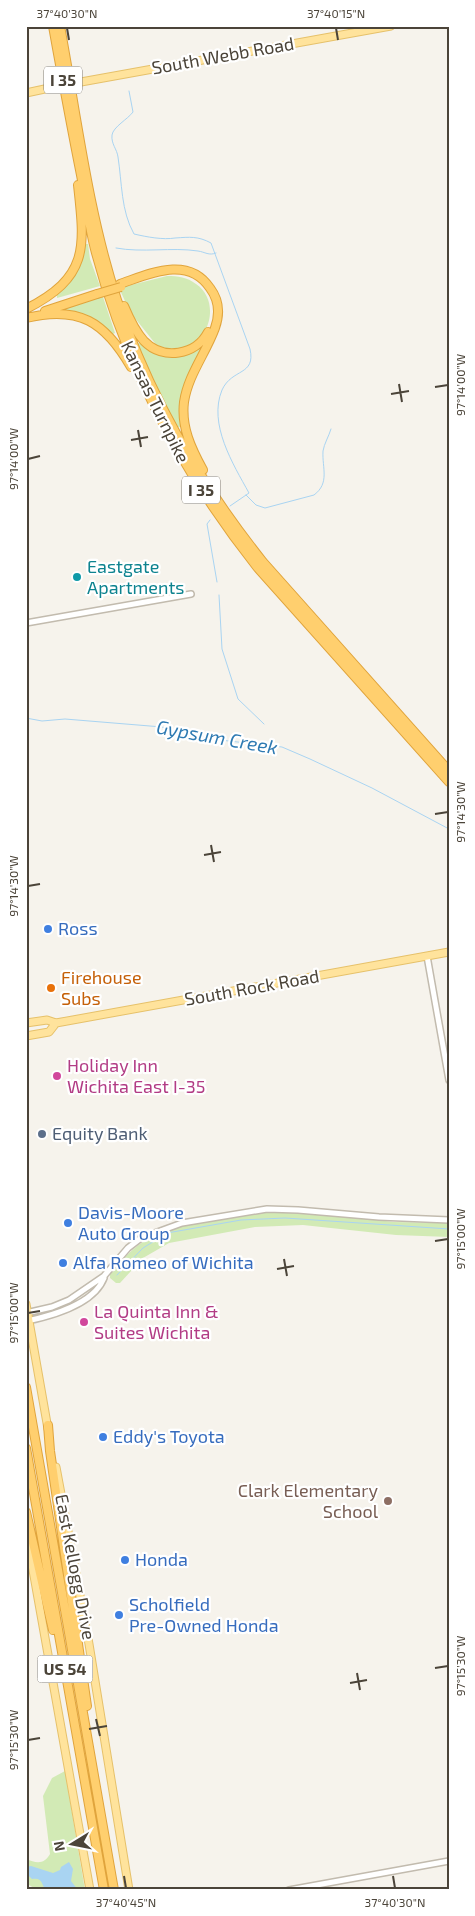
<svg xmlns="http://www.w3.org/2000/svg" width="475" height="1916" font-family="'Exo 2',sans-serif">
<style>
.green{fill:#d2eab5}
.water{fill:#a9d4f2}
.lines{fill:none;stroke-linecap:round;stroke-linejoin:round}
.stream{stroke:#a9d4f2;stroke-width:1}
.minor-casing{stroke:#c2bbae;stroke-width:8}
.major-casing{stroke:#e6c16a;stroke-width:9}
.highway-casing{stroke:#e0a43c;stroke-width:10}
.minor{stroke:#fff;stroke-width:5}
.major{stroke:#ffe39c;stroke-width:7}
.highway{stroke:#ffcf6e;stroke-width:8}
.major-bridge-casing{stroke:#e6c16a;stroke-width:9;stroke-linecap:butt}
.highway-bridge-casing{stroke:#e0a43c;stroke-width:10;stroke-linecap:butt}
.major-bridge{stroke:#ffe39c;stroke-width:7}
.highway-bridge{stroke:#ffcf6e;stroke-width:8}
.ticks{fill:none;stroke:#4b4439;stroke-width:2}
.culture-dot{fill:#0f9aa8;stroke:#fff;stroke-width:2}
.shop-dot{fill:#3f7fe0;stroke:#fff;stroke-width:2}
.food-dot{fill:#e8710a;stroke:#fff;stroke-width:2}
.hotel-dot{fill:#d1479c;stroke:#fff;stroke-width:2}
.service-dot{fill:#5c6f8a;stroke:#fff;stroke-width:2}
.education-dot{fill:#8d6e63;stroke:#fff;stroke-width:2}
.labels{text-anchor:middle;stroke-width:4.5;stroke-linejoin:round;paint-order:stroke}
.shield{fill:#fff;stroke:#817c74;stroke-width:1}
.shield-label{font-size:16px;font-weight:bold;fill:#4b4439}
.street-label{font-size:18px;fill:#4b4439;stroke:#fff}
.culture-label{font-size:18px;fill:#0d838f;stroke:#fff;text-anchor:start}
.shop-label{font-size:18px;fill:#366cbe;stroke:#fff;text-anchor:start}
.food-label{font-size:18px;fill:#c56008;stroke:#fff;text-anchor:start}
.hotel-label{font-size:18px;fill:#b23c85;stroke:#fff;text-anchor:start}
.service-label{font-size:18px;fill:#4e5e75;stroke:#fff;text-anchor:start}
.education-label{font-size:18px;fill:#785e54;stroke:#fff;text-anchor:end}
.water-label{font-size:19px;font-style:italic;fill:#2e7ab2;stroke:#fff}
.neatline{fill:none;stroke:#4b4439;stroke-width:2}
.ticks-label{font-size:12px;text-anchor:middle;fill:#4b4439}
</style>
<rect width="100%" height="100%" fill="#f6f3ec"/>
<!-- green -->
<path class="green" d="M86,244H88L90,259L100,286L57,298V295L73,276L83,247Z
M167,276C178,276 187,277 196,284C220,300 211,339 186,348C177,351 167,349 158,347L130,312L119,288Z
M102,294L115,333L111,335L64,312V309Z
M205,341C189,374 179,389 180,427L176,428L137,344L141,342L161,355Z
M273,1212L322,1214L394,1222L449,1223V1237L396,1235L303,1225L255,1227L169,1243L143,1258L120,1283H116L110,1278V1274C120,1263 130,1250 143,1242C172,1222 238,1215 273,1212Z
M65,1771L85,1890H37L26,1883V1859C36,1863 44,1865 50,1854L43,1796L52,1778Z"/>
<!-- water -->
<path class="water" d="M69,1862L73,1869L71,1881L78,1890H47C40,1885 44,1877 32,1879L26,1873V1867L31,1866L53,1873L60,1870L61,1867Z"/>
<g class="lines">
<!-- stream -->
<path class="stream" d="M129,91L133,112C128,119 113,127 112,135C111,144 117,149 118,157C122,183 121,211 134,234C147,237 163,240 175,238C190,237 198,236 211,243L250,349C256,376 232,368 222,390C208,424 233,464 249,493L230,506
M116,248C142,253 172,247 198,251C205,252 209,256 216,253
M246,495L256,505L265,508L314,495C330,483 322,468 323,451C324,444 329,436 331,429
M210,520L207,524L217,582
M219,595L222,649L238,699L264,724
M26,718L42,721L65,719L162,727L220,740L282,747L310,759L372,788L449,829
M117,1275L143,1248L167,1233L241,1220L285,1218L449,1229"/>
<!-- minor casing -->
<g class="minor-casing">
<path id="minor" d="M26,623L191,594
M427,956L449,1080
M26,1313L52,1307L69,1300L104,1276L128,1248L141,1238L182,1223L267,1209L298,1210L379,1217L449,1220
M27,1321C51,1316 94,1304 104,1278
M289,1890L449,1861"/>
</g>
<!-- major casing -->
<g class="major-casing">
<path id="major" d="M81,82L391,26
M26,93L54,87
M26,1023L47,1020L56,1023L449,952
M26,1036L49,1032L56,1023
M26,1304L48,1429
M56,1467L89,1644L129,1890
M26,1531L90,1890"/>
</g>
<!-- highway casing -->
<g class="highway-casing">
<path id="highway" d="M53,26C62,76 71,125 81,175C86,201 89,227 96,253C127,370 182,472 257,567L449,782
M60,26C77,117 88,212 117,300C149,396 200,483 263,562L449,771
M120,284C149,274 188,255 210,288C219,300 220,314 215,328C206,353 188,375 184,402C181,427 191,448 203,470
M124,306C129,318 135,331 144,341C163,361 196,355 208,332
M26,309C89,277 85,248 78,185
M45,311L97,294
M26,318C79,305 105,322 131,367
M26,1387L114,1890
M48,1425L50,1451L87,1706
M26,1448L104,1890
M26,1512L53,1630"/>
</g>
<!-- minor -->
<use href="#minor" class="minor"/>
<!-- major -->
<use href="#major" class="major"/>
<!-- highway -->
<use href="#highway" class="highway"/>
<!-- major-bridge casing -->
<g class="major-bridge-casing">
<path id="major-bridge" d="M54,87L81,82"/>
</g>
<!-- highway-bridge casing -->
<g class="highway-bridge-casing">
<path id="highway-bridge" d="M97,294L121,287"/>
</g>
<!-- major-bridge -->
<use href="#major-bridge" class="major-bridge"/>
<!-- highway-bridge -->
<use href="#highway-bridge" class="highway-bridge"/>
</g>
<!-- ticks -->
<path class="ticks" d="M67,28L69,40M336,28L338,40M399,384L402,402M435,387L448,385M391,394L409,391M138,430L141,447M131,440L148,437M28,459L40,456M435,814L448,812M211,845L214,862M204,855L221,852M28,886L40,884M435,1241L448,1239M284,1259L287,1276M277,1269L294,1266M28,1313L40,1311M435,1668L448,1666M357,1673L360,1690M350,1683L367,1680M96,1719L100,1736M89,1729L107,1726M28,1740L40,1738M124,1876L126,1888M393,1876L395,1888"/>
<!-- markers -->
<circle class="culture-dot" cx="77" cy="577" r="5"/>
<g class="shop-dot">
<circle cx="48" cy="929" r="5"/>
<circle cx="68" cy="1223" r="5"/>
<circle cx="63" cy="1263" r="5"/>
<circle cx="103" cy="1437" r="5"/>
<circle cx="125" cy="1560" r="5"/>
<circle cx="119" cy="1615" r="5"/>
</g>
<circle class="food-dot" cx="51" cy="988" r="5"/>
<g class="hotel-dot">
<circle cx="57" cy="1076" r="5"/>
<circle cx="84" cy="1322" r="5"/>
</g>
<circle class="service-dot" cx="42" cy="1134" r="5"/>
<circle class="education-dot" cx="388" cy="1501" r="5"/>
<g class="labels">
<!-- shield labels -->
<g class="shield">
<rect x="44" y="66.5" width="38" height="27" rx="4"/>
<rect x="182" y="476.5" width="38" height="27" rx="4"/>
<rect x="37.5" y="1655.5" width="55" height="27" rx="4"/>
</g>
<g class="shield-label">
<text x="63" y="86">I 35</text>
<text x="201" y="496">I 35</text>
<text x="65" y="1675">US 54</text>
</g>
<!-- street labels -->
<g class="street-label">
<text transform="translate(223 56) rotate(-10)" y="6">South Webb Road</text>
<text transform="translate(155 402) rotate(64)" y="6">Kansas Turnpike</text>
<text transform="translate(252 988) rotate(-10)" y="6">South Rock Road</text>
<text transform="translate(75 1567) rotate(79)" y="6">East Kellogg Drive</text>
</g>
<!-- culture labels -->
<g class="culture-label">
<text x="87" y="573">Eastgate<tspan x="87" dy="21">Apartments</tspan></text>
</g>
<!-- shop labels -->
<g class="shop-label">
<text x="58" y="935">Ross</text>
<text x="78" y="1219">Davis-Moore<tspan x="78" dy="21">Auto Group</tspan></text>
<text x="73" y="1269">Alfa Romeo of Wichita</text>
<text x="113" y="1443">Eddy's Toyota</text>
<text x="135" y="1566">Honda</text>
<text x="129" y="1611">Scholfield<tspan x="129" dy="21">Pre-Owned Honda</tspan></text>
</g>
<!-- food labels -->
<g class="food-label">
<text x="61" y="984">Firehouse<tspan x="61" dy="21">Subs</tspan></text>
</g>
<!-- hotel labels -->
<g class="hotel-label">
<text x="67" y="1072">Holiday Inn<tspan x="67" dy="21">Wichita East I-35</tspan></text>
<text x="94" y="1318">La Quinta Inn &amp;<tspan x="94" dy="21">Suites Wichita</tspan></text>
</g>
<!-- service labels -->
<g class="service-label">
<text x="52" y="1140">Equity Bank</text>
</g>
<!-- education labels -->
<g class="education-label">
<text x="378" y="1497">Clark Elementary<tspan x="378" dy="21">School</tspan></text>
</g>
<!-- water labels -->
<g class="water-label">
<text transform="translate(217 737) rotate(10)" y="7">Gypsum Creek</text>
</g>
</g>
<!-- border -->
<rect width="475" height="1916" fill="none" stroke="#ffffff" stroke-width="55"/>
<!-- north arrow -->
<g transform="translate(72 1844) rotate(260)" stroke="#ffffff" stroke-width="4" paint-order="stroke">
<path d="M0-4L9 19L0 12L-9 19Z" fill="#4b4439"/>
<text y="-8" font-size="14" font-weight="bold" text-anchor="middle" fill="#4b4439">N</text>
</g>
<rect x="28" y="28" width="420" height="1860" class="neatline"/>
<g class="ticks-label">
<text x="67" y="18">37°40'30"N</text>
<text x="336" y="18">37°40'15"N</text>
<text transform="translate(461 385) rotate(-90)" y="4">97°14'00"W</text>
<text transform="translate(14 459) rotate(-90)" y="4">97°14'00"W</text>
<text transform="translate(461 812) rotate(-90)" y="4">97°14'30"W</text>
<text transform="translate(14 886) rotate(-90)" y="4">97°14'30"W</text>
<text transform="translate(461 1239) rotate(-90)" y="4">97°15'00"W</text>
<text transform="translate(14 1313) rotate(-90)" y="4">97°15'00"W</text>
<text transform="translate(461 1666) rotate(-90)" y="4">97°15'30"W</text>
<text transform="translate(14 1740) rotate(-90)" y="4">97°15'30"W</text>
<text x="126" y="1907">37°40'45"N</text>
<text x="395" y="1907">37°40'30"N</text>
</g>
</svg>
